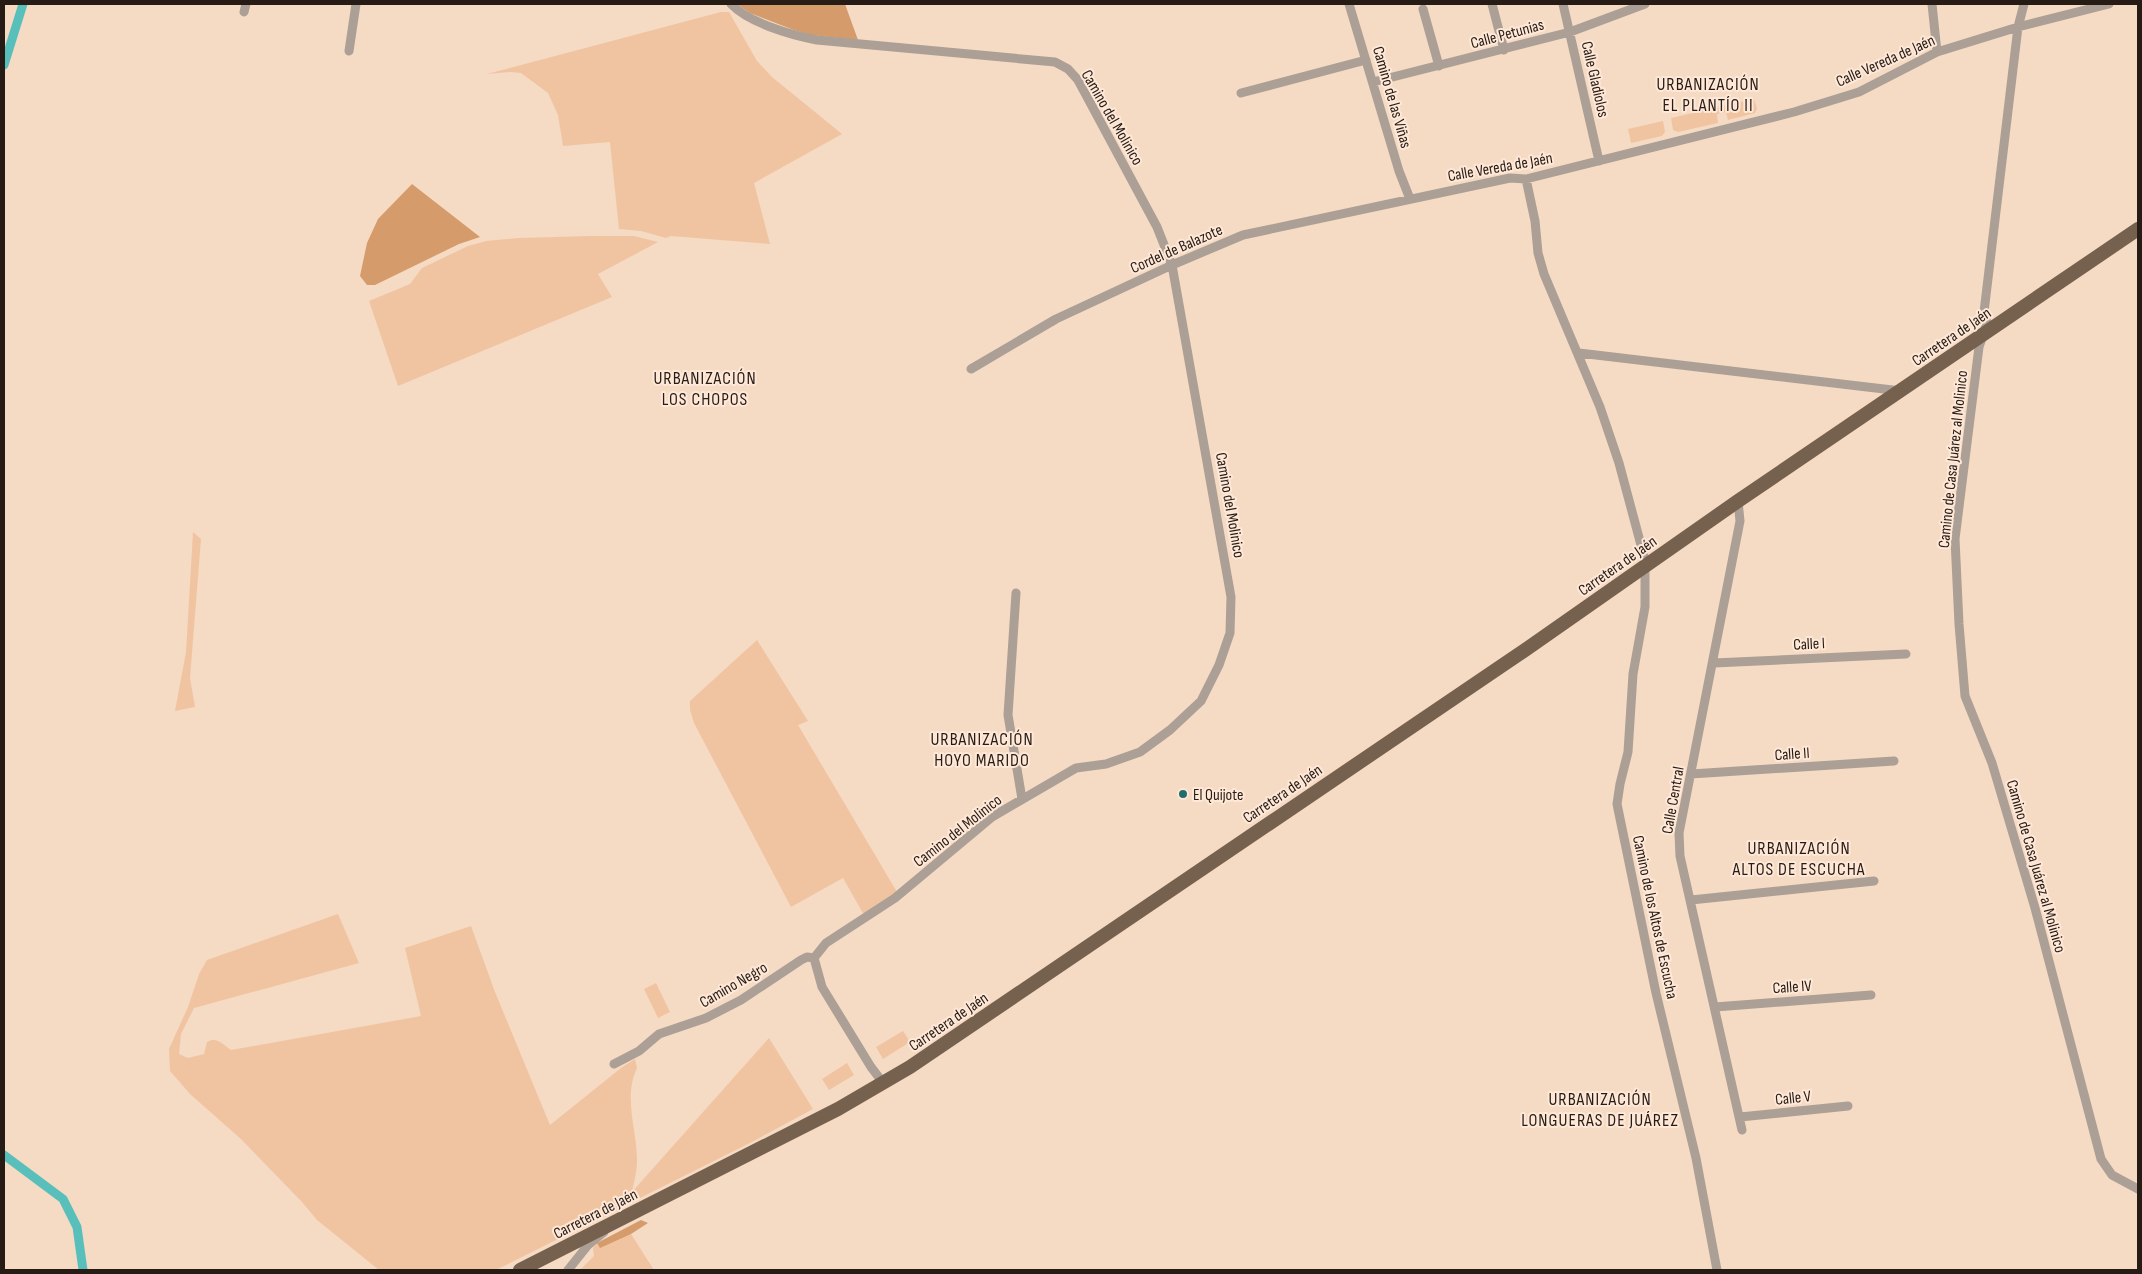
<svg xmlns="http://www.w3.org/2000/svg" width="2142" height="1274" font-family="'Sofia Sans Condensed',sans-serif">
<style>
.green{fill:#f1c4a1}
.forest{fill:#d59b6b}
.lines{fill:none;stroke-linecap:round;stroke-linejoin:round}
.canal{stroke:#59bfba;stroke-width:9}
.minor{stroke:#ab9f96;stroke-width:9}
.trunk{stroke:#76604e;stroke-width:14}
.poi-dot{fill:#236e6b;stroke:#ffe8d7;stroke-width:2}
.labels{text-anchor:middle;stroke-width:4;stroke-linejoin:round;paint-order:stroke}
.street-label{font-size:16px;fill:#261c15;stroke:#ffe8d7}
.poi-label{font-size:16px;fill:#261c15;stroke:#ffe8d7;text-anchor:start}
.neighbourhood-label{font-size:18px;letter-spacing:1px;fill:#261c15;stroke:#ffe8d7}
</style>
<rect width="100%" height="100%" fill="#f5dac4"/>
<!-- green -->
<path class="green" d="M721,12H729L757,61L772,77L842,134L754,183L770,244L671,236L666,238L641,231L619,229L610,142L563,146L558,115L548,93L521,73L510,72L487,74Z
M1754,99L1757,109L1755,113L1728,120L1726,112L1717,114L1718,123L1678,132L1673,130L1671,118Z
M1663,121L1665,132L1662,136L1631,143L1628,129Z
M590,236H634L658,242L598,274L612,297L398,386L369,301L410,284L422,268L468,246L486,241L518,238Z
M193,532L201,539L190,678L195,707L175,711L186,652Z
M757,640L808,721L798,725L897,892L864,915L843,878L791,907L694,723L690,710V701Z
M338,914L359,963L194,1008L181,1034L179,1054L188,1058L204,1054L207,1042C216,1036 223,1044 231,1050L421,1016L405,948L471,926L495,992L550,1125L621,1068L635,1059L637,1068C623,1097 637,1130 637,1161C637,1171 634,1182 632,1192L769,1038L813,1109L748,1144L496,1270H379L317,1220L302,1202L242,1140L190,1094L170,1071L169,1049L188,1007L199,974L207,960Z
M656,983L670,1012L658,1018L644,989Z
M903,1031L910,1042L883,1059L876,1047Z
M847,1063L854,1075L829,1090L822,1079Z
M631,1234L654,1270H580L594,1256L593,1248L597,1243Z"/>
<!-- forest -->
<path class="forest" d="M737,4H845L858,40L811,35L794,30L750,13Z
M412,184L480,237L459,244L375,285H367L360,276L367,243L378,219Z
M641,1220L648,1223L631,1234L600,1248L597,1243Z"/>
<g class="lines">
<!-- canal -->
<path class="canal" d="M4,65L23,4
M4,1155L63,1199L77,1227L83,1270"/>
<!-- minor -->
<path class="minor" d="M731,4C749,23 791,35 817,40L1055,62L1068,69L1078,80L1157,227L1172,265L1231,597L1230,633L1219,665L1201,701L1170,730L1140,752L1106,764L1076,768L992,817L895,898L826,943L814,958L822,987L871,1067L884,1084
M1349,4L1399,171L1410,199
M1492,4L1504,50
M1563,4L1599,161
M1932,4L1937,52
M2024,4L2018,27L1984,312L1987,323L1979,347L1955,539L1959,624L1965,696L1992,763L2035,908L2101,1159L2112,1175L2138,1189
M1423,9L1439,66
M244,12L246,4
M349,51L356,4
M1373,82L1570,32L1645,4
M1241,93L1366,60
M1526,179L1535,221L1538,253L1544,274L1600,407L1619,463L1645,560V607L1633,674L1628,752L1620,784L1617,804L1656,993L1696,1158L1717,1270
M1579,353L1901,391
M971,369L1056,319L1172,265L1243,235L1510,178L1526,179L1794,112L1859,92L1937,52L2018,27L2109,4
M1738,501L1740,521L1679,833L1680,856L1742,1130
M1016,593L1008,715L1022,799
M1714,663L1906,654
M1691,774L1894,761
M1691,900L1874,881
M1715,1007L1871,995
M614,1064L639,1051L659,1034L706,1018L741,1000L801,960L807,957L814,958
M1740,1117L1848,1106
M568,1270L588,1245L604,1232"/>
<!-- trunk -->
<path class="trunk" d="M520,1270L838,1109L910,1067L1528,648L1738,501L2138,229"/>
</g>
<!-- markers -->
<circle class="poi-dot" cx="1183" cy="794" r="5"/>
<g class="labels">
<!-- street labels -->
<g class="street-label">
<text transform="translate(1507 33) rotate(-15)" y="6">Calle Petunias</text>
<text transform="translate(1885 60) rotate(-24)" y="6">Calle Vereda de Jaén</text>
<text transform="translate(1596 79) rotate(77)" y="6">Calle Gladiolos</text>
<text transform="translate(1393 97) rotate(74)" y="6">Camino de las Viñas</text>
<text transform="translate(1113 117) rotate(60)" y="6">Camino del Molinico</text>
<text transform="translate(1500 166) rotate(-10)" y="6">Calle Vereda de Jaén</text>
<text transform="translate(1176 248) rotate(-24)" y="6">Cordel de Balazote</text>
<text transform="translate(1951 336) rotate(-34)" y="6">Carretera de Jaén</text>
<text transform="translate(1952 459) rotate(-84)" y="6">Camino de Casa Juárez al Molinico</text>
<text transform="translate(1231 505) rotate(80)" y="6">Camino del Molinico</text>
<text transform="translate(1617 565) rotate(-35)" y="6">Carretera de Jaén</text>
<text transform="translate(1809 643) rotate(-3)" y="6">Calle I</text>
<text transform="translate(1792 753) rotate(-4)" y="6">Calle II</text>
<text transform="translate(1282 793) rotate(-34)" y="6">Carretera de Jaén</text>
<text transform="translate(1672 800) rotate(-80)" y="6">Calle Central</text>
<text transform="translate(957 830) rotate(-38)" y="6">Camino del Molinico</text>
<text transform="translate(2037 866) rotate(74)" y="6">Camino de Casa Juárez al Molinico</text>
<text transform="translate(1656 917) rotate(78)" y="6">Camino de los Altos de Escucha</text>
<text transform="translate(733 984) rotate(-30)" y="6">Camino Negro</text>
<text transform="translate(1792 986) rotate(-4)" y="6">Calle IV</text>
<text transform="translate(948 1021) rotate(-34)" y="6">Carretera de Jaén</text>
<text transform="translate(1793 1097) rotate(-6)" y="6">Calle V</text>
<text transform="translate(595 1213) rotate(-27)" y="6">Carretera de Jaén</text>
</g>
<!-- poi labels -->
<g class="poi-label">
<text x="1193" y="800">El Quijote</text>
</g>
<!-- neighbourhood labels -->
<g class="neighbourhood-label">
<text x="1708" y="90">URBANIZACIÓN<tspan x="1708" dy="21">EL PLANTÍO II</tspan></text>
<text x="705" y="384">URBANIZACIÓN<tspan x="705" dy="21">LOS CHOPOS</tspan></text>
<text x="982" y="745">URBANIZACIÓN<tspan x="982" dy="21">HOYO MARIDO</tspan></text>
<text x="1799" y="854">URBANIZACIÓN<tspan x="1799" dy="21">ALTOS DE ESCUCHA</tspan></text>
<text x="1600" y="1105">URBANIZACIÓN<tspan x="1600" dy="21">LONGUERAS DE JUÁREZ</tspan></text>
</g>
</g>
<!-- border -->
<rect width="2142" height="1274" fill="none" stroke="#261c15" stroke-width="10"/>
</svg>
